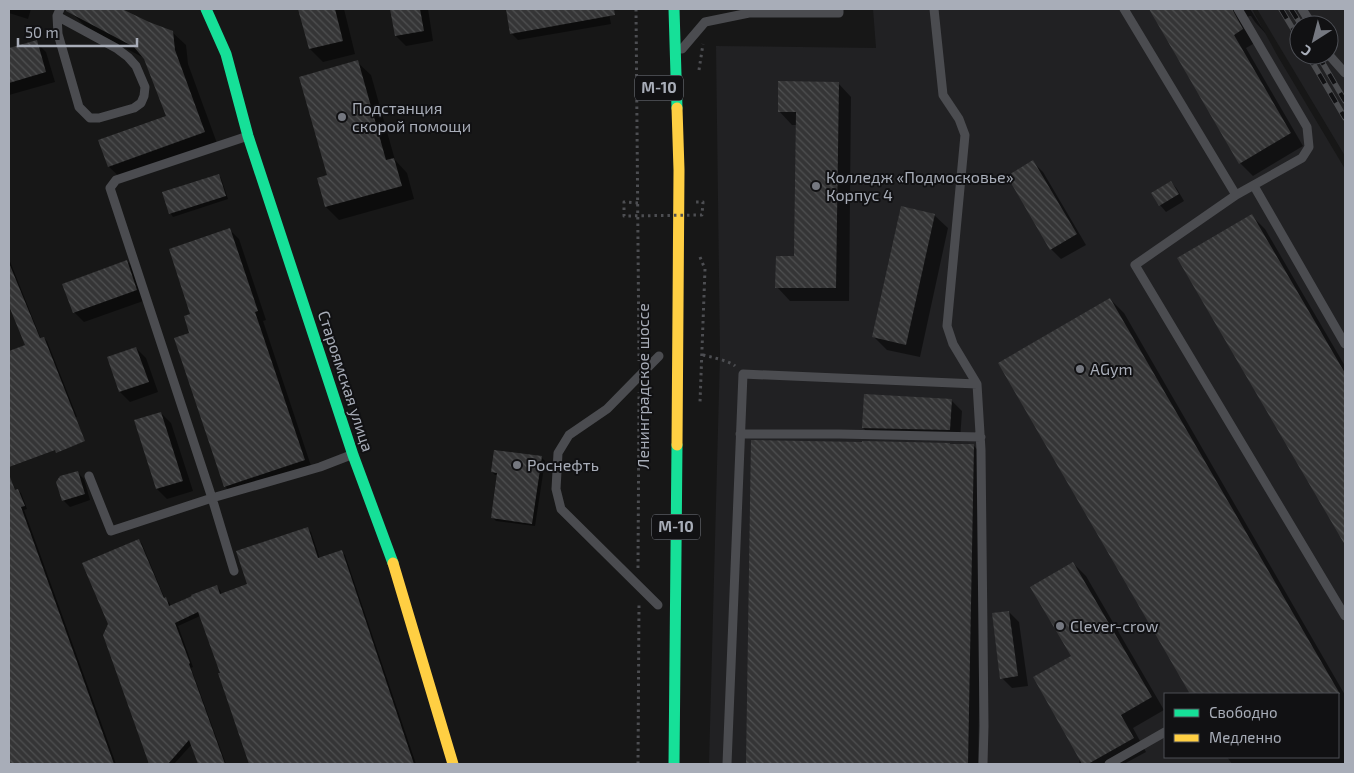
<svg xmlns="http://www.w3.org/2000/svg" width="1354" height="773" font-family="'Exo 2',sans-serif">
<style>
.built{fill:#212123;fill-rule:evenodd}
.shadow{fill:#0007}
.building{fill:url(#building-back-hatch)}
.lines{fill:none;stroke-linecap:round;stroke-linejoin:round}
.path{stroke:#4d4e52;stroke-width:3;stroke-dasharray:2.5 4;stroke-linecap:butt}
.lane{stroke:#4b4c50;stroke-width:9}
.fast{stroke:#16e098;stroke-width:11}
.slow{stroke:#ffcf43;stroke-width:11}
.rail-casing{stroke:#4b4c4f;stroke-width:5.5}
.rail{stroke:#111113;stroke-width:4;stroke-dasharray:11;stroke-linecap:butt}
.path-bridge{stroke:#4d4e52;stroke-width:3;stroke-dasharray:2.5 4;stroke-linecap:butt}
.poi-dot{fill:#757880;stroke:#111113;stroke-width:2}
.labels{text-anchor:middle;stroke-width:4;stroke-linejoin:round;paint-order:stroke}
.shield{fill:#111113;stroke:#7b7e86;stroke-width:1}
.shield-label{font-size:15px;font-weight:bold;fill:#a8adb8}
.poi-label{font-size:16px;fill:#a8adb8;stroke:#111113;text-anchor:start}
.street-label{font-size:16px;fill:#a8adb8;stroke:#111113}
</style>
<defs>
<pattern id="building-back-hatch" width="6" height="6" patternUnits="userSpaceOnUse" patternTransform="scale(1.25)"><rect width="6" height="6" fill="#353536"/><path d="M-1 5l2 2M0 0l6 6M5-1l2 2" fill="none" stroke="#4f5051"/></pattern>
</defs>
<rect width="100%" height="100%" fill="#171717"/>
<!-- built -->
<path class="built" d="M873,9H1252L1277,55L1345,169V764H709L720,354L716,46L876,48ZM1165,694H1338V757H1165Z
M1257,9H1345V156L1266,24ZM1299,25H1329V55H1299Z"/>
<!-- shadow -->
<path class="shadow" d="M9,9H31L28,19L9,13Z
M75,9H120L149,23L172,32L186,45L188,64L218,146L123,180L109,167L100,141L168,117L144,58L86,27L73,14Z
M300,9H344L355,54L323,62L310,49Z
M392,9H428L433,41L406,46L396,36Z
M507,9H608L611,24L518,40L511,33Z
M1151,9H1250L1266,34L1255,22L1251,16H1249L1245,20L1255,43L1246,48L1303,146L1253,176L1240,163Z
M36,42L46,52L55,82L9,95V50Z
M357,62L371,75L395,160L407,173L414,199L339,220L326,207L318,179L328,176Z
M838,83L851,97L849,301H790L777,287L795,257L797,125H792L779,111Z
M1033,162L1043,172L1086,245L1061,259L1051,249L1008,176Z
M219,175L221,178L228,199L173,217L171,214L164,193Z
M1171,182L1177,189L1184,201L1166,212L1160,205Z
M934,215L948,228L920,357L887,350L874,337Z
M1252,216L1265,229L1345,366V543L1178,259Z
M230,230L239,239L266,320L263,321L312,469L233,495L225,486L192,314Z
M9,259L41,339L44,338L47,341L77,417L9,439V352L26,345L9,303Z
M127,261L137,271L146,300L84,322L74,312Z
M1110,299L1124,313L1345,695V764H1232L1227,757H1338V694H1191L999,363Z
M136,348L146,358L158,392L130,402L120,392Z
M951,400L962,411L960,440L874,438L863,428Z
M161,413L171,423L193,491L167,499L157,489Z
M753,442L974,446L984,456L978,764H747Z
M542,458L545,461L535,526L496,521L493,518L498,475H495L492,472Z
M77,472L84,479L90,500L70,507L63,500Z
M18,490L21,493L27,509L24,510L116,764H9V493Z
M308,529L311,532L320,559L341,551L345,555L416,764H250L219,674H221L200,616L178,626L193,667L191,668L226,764H199L192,744L174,764H150L105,635L139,540L142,544L165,599L169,602L171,607L217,587L220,590L222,594L249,585Z
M1073,563L1086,576L1164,710L1133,728L1146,752L1124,764H1079L1080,758L1073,657Z
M1009,612L1019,622L1028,686L1012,688L1002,678Z"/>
<!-- building -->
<path class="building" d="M66,9H122L149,22L173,31L175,50L205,132L108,167L98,140L166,116L144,59L134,47L66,11Z
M298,9H335L343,41L309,49Z
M390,9H420L424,31L395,36Z
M506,9H614L615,15L510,34Z
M1149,9H1232L1243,29L1234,35L1291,133L1239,164Z
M37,40L46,72L9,83V48Z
M358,60L386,160L394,158L402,186L325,207L317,178L327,175L299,77Z
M778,81L839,82L836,288H775L776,256H794L796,112H778Z
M1033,160L1077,234L1050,250L1007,176Z
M219,174L226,196L169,214L162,192Z
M1171,181L1179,194L1159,206L1151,193Z
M901,206L935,214L906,345L872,337Z
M1252,214L1345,373V545L1177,258Z
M230,228L258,311L255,312L305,460L224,487L174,338L189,333L184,316L190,314L169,249Z
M127,260L137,290L73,313L62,284Z
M9,263L40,338L44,337L85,441L56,453L55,450L9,467V351L25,345L9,306Z
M1110,298L1340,694H1190L998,363Z
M136,347L149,382L119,392L107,357Z
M864,394L952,399L950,430L862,428Z
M161,412L183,481L156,489L134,420Z
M751,440L862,442V441L950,443V444H974L968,764H746Z
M494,450L542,456L532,524L491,518L497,473L491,472Z
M78,471L85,494L62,501L56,482L60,476Z
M9,477H10L15,490L18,489L25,506L21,507L114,764H9Z
M308,527L318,558L342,550L414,764H249L218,673H220L198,612L175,623L190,663L189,664L225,764H198L189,740L168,764H149L103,635L108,624L82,563L139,539L164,598L166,597L169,606L192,596L191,595L217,585L220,594L247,584L236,551Z
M1073,562L1152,697L1121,715L1134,738L1088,764H1082L1033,677L1071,656L1030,587Z
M1009,611L1018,676L1000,679L992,613Z"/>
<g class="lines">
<!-- path -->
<path class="path" d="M636,9L639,361
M699,70L703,44
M700,257L705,269L700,402
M703,355C711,357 730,361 735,366
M638,568L639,392
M638,764L639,602"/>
<!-- lane -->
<path class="lane" d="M934,9L943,95L959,119L965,135L947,326L953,344L977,384L981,450L984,726L983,764
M1124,9L1236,195L1135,265L1345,616
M1302,9L1312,25
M57,16L116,48L128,57L136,66L145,87L144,96L141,103L134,108L99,118H90L79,107L58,34L57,16L60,9
M682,49L705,22L749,13H839V9
M1329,55L1345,73
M248,136L116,180L110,188L212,498L320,467L351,455
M1254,186L1345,344
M1236,195L1302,158L1309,147L1307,127L1238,9
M740,434H839L981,437
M89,476L111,531L212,498L234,571
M658,605L561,509L556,489L558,453L569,435L607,409L659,356
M727,764L743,374L977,384
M1109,764L1165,732"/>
<!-- fast -->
<path class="fast" d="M206,9L226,54L248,136L353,455L393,563
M674,9L677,108
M674,764L677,445"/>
<!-- slow -->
<path class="slow" d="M677,445L679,170L677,108
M393,563L453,764"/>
<!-- rail casing -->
<g class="rail-casing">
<path id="rail" d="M1281,9L1299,39
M1291,9L1301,25
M1308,55L1345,118
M1318,55L1345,101"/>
</g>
<!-- rail -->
<use href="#rail" class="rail"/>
<!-- path-bridge -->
<path class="path-bridge" d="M638,203L624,202V216L702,215L703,202H693"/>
</g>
<!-- markers -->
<g class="poi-dot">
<circle cx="342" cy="117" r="5"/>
<circle cx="816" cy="186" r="5"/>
<circle cx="1080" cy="369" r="5"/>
<circle cx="517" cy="465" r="5"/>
<circle cx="1060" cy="626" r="5"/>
</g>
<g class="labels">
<!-- shield labels -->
<g class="shield">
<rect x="635" y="75.5" width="48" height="25" rx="4"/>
<rect x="652" y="514.5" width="48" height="25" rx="4"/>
</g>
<g class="shield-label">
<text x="659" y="93">М-10</text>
<text x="676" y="532">М-10</text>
</g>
<!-- poi labels -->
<g class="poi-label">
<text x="352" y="114">Подстанция<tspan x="352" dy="18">скорой помощи</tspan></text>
<text x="826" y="183">Колледж «Подмосковье»<tspan x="826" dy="18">Корпус 4</tspan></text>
<text x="1090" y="375">AGym</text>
<text x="527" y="471">Роснефть</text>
<text x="1070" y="632">Clever-crow</text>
</g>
<!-- street labels -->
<g class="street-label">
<text transform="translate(346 381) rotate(72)" y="6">Староямская улица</text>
<text transform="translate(643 386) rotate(-90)" y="6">Ленинградское шоссе</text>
</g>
</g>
<!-- border -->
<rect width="1354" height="773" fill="none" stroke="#a8adb8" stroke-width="20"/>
<!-- legend -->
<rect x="1164" y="693" width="175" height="65" fill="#111113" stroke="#4d4f55"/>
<rect x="1174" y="709" width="25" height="8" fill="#16e098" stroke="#4d4f55"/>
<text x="1209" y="718" font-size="15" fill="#a8adb8">Свободно</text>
<rect x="1174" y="734" width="25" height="8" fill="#ffcf43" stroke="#4d4f55"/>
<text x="1209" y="743" font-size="15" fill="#a8adb8">Медленно</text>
<!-- north arrow -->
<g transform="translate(1314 40) rotate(216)"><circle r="24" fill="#111113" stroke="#4d4f55"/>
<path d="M0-4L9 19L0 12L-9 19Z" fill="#757880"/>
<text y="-8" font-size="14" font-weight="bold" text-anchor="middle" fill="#a8adb8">С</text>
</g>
<!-- scale -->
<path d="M18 38v8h119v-8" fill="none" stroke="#a8adb8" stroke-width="2.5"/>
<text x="25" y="38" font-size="15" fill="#a8adb8" stroke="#111113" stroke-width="4" paint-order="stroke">50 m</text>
</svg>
